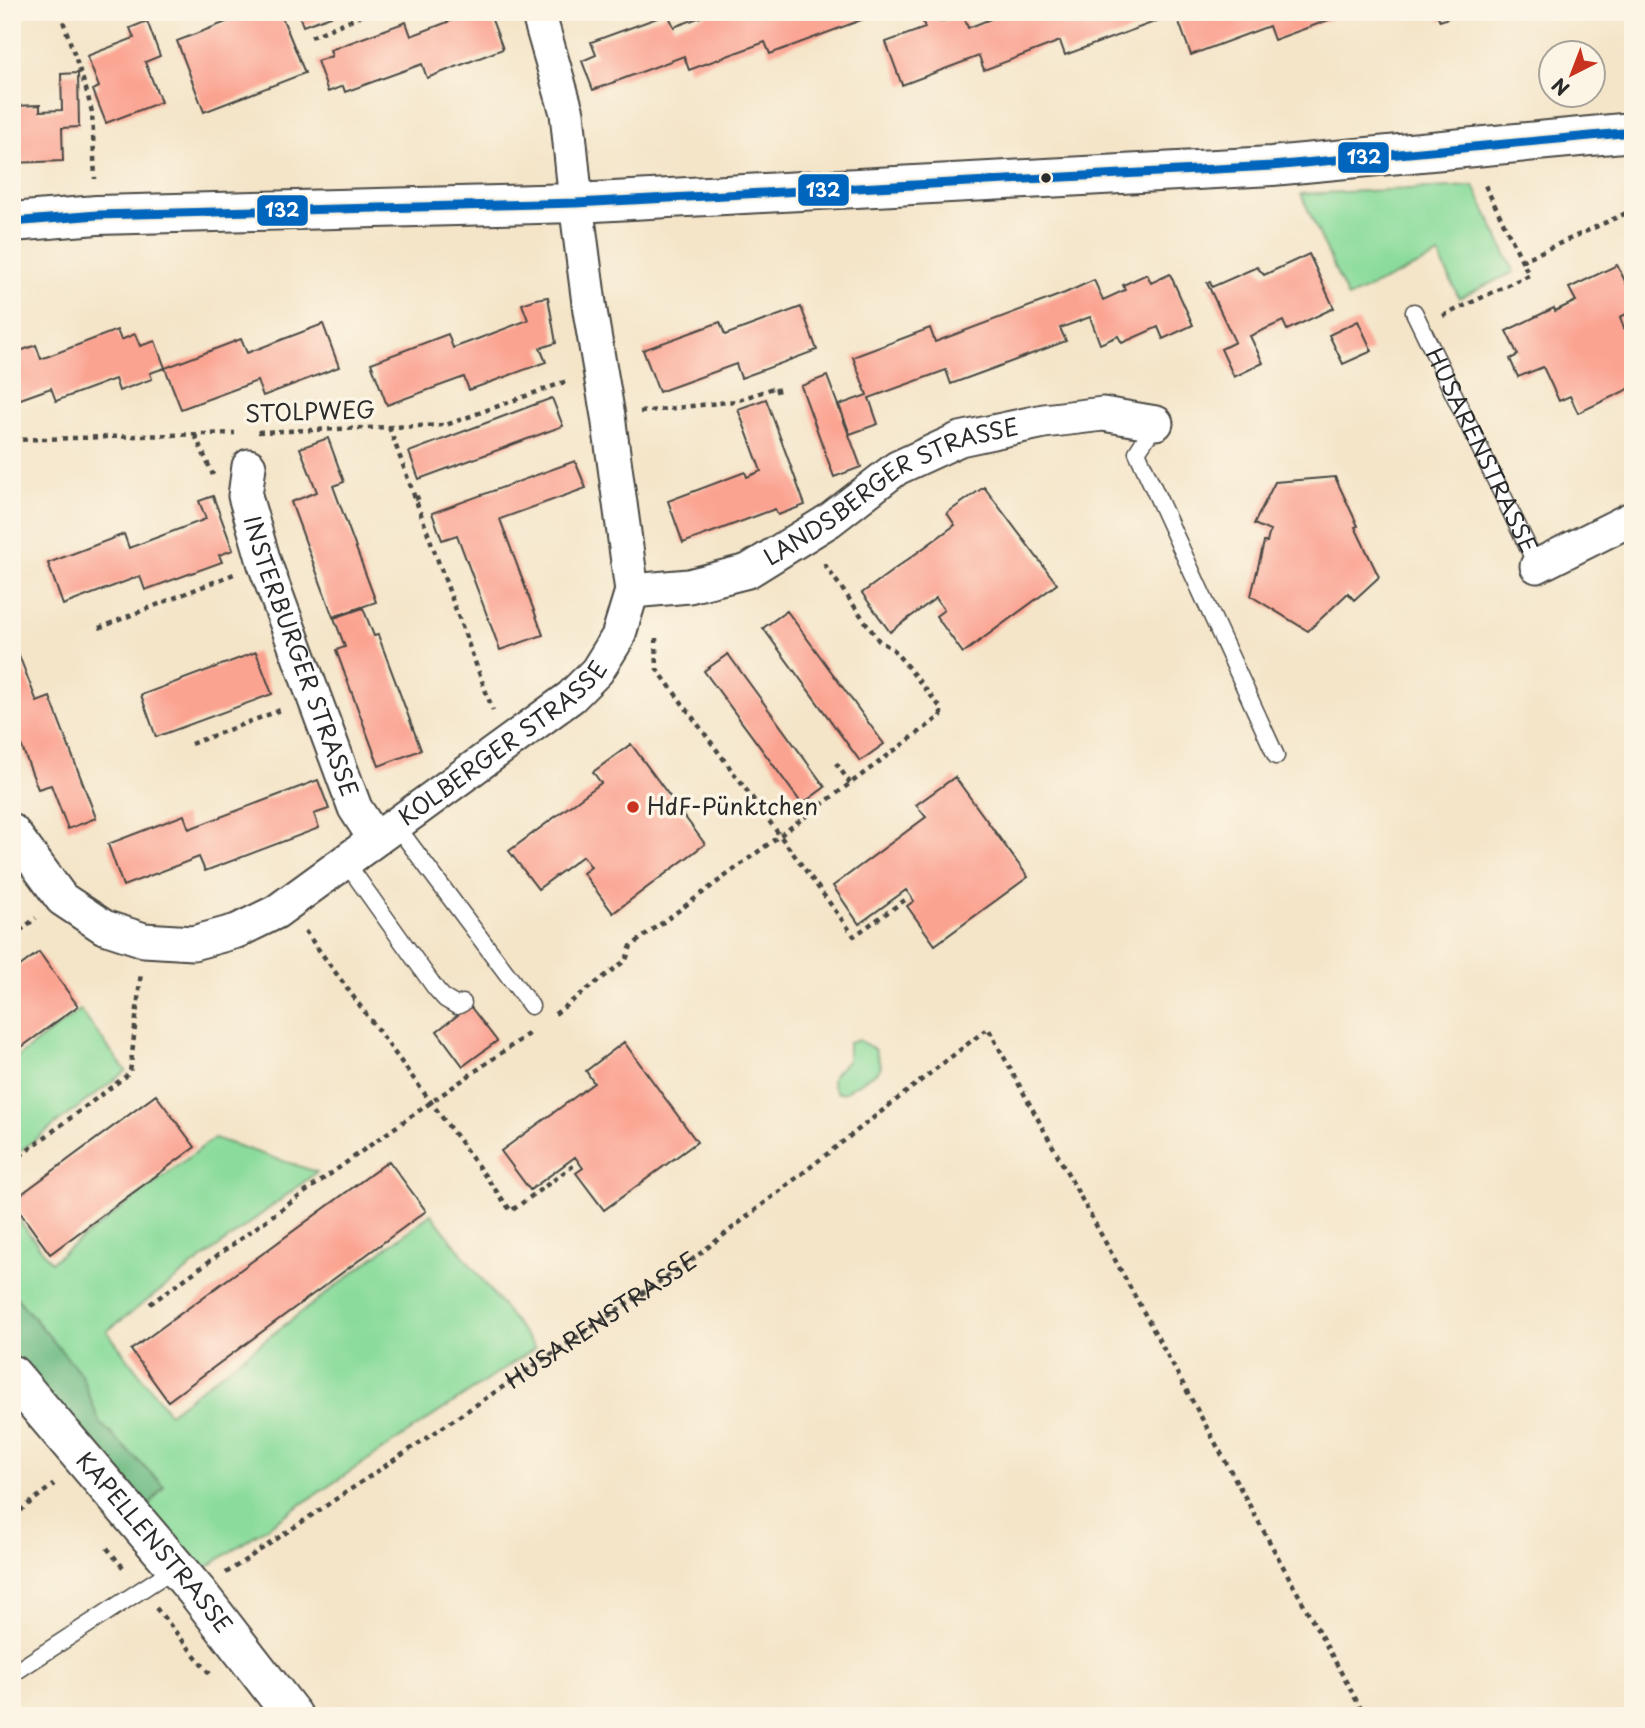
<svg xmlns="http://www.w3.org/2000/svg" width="1645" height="1728" font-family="'Playpen Sans',sans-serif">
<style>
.green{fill:#8bdc9c;stroke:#5b8464;stroke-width:2}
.forest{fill:#70bc84;stroke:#4e7458;stroke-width:2}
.building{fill:#fba391}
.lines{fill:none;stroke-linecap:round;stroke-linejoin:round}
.lane-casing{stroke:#494743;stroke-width:19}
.street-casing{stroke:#494743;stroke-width:37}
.secondary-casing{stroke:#494743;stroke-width:42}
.path{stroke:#494743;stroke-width:4.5;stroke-dasharray:5 5;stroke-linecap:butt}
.lane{stroke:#fff;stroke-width:16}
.street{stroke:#fff;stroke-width:33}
.secondary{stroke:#fff;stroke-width:38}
.bus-1-casing{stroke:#fcf5e5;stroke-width:14}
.bus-1{stroke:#0065bd;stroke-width:9}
.bus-dot{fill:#2b2b2b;stroke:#fcf5e5;stroke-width:2.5}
.poi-dot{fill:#c8321e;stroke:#fcf5e5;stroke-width:2.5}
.labels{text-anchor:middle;stroke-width:7;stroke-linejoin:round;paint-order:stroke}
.street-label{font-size:23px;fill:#2b2b2b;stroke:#fcf5e5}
.poi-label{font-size:23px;fill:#2b2b2b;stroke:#fcf5e5;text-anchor:start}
.line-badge{stroke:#fcf5e5;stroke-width:2.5}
.badge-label{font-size:19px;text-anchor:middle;font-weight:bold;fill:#fff}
</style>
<rect width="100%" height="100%" fill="#fcf5e5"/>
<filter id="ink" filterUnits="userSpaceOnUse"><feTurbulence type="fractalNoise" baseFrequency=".0143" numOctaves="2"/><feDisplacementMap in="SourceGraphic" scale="14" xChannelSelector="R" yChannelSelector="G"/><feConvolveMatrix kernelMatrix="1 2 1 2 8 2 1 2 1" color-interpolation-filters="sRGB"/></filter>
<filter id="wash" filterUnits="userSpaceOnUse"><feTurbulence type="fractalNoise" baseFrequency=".00686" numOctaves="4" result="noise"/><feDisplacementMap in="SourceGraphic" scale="28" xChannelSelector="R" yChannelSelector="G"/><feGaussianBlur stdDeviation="1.57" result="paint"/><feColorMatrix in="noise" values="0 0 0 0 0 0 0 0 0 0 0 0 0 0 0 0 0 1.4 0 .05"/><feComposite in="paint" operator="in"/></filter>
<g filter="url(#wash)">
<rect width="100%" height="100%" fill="#f4e5c9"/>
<!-- green -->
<path class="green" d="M1474,186L1514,272L1459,298L1439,255L1348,298L1301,194Z
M80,1010L126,1071L12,1157V1061Z
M859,1040L875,1050L881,1067C876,1076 867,1075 860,1084L853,1086L844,1093H838C823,1077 839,1072 848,1060V1043Z
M214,1138L317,1172L107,1331L169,1413L431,1214L535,1348L194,1576L12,1356V1211L51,1262Z"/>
<!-- forest -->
<path class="forest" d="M12,1292L81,1374L100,1423L164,1486L143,1514L12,1356Z"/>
<g id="blocks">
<!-- building -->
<path class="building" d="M252,12H280L305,73L204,112L177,41Z
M298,12H329L331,16L303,26Z
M474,12H489L503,49L427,78L422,64L345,92L343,86L328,92L317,61L332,56L330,50L406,22L411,36Z
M714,12H874L875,15L770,54L765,42L689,70L684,56L593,90L582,61L596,55L591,42L668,14L674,27Z
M1008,12H1348V13L1274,40L1269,26L1191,55L1176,14L1065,55L1060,41L984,70L979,56L902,85L886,42L925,28L922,19L938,13L941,22L963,14L968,28Z
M1436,12H1461V13L1440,21Z
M147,21L160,56L145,62L161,102L106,123L93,90L99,87L87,56L134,38L130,28Z
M78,73L79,127L62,128L63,161L12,163V106L40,105V111L62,110L61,74Z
M1309,254L1334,308L1287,330L1283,321L1250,336L1263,363L1234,377L1221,349L1235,342L1207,283L1210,282L1212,287L1257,267L1264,275Z
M1617,265L1629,289L1633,287V311L1620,317L1624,328L1626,326L1633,340V367L1631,368L1633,387L1578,413L1570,396L1559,401L1543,367L1518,377L1510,359L1518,355L1506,331L1554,308L1555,311L1576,301L1569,288Z
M1147,274L1151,283L1170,274L1193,325L1163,339L1158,327L1122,343L1118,336L1100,344L1090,317L1060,328L1066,341L989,370L951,384L946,370L869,398L878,424L850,434L839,405L867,395L853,357L930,328L935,342L1065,293L1094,280L1103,300L1125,290L1123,285Z
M548,297L556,343L540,348L546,362L469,390L464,377L387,405L371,363L448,334L453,348L491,334L528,320L522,304L536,299Z
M801,307L817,350L741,378L736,364L659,392L643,350L720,322L725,335Z
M1358,321L1372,351L1343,364L1329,335Z
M323,324L339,367L263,396L257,381L181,409L165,368L241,339L247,353Z
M117,330L121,340L135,334L140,346L155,341L165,368L150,373L152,379L119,391L115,379L56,401L51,388L12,402V354L36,345L41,359Z
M827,376L861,467L834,477L801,386Z
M552,398L563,426L419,479L409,452Z
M766,399L805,505L778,515L775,509L683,543L668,501L745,472L747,477L761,471L738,409Z
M328,438L344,482L333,486L376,602L333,617L291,502L317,492L300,448Z
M575,461L586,488L500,519L543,635L500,650L457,535L442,540L432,513Z
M1335,477L1358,526L1355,527L1379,577L1354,600L1348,593L1308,631L1251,596L1264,542H1267L1270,531L1254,524L1275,482Z
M984,487L1057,584L963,653L936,616L944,610L936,598L890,632L862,593L955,525L947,513Z
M213,496L233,550L219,555L222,562L145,590L140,576L63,605L48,563L124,534L129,548L206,519L199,501Z
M363,608L374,636L378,635L421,750L379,766L336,650L345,647L334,618Z
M787,611L884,744L860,761L763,628Z
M12,637L37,702L50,697L96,818L68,829L51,785L38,789L12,721Z
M256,652L272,694L156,737L141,695Z
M728,654L825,787L802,804L704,671Z
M631,744L705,844L613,913L583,873L591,867L583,856L538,889L509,851L601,783L593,772Z
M955,777L1028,877L935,945L907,906L914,901L906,890L859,924L833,886L926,817L916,805Z
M318,780L329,809L314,814L319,828L205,871L199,857L123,886L108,844L184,815L189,829Z
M39,952L78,1006L12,1054V972Z
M470,1006L497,1041L463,1066L437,1031Z
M624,1042L697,1142L604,1210L576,1173L583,1168L575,1157L530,1190L501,1151L594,1083L586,1071Z
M156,1095L195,1147L50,1254L12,1201Z
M389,1161L426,1211L168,1401L131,1350Z"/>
</g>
</g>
<g filter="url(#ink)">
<use href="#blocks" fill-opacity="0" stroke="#494743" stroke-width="2"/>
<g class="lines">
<!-- lane casing -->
<g class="lane-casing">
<g id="lane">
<path id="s2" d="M1414,312L1537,566"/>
<path d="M1156,423L1137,452L1276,756"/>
<path d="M395,824L531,1006"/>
<path d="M345,861L436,989L445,999L457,1006L463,1003"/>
<path d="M12,1674L175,1568"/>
</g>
</g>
<!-- street casing -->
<g class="street-casing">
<g id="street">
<path id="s3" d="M249,466L245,496L264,562L355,808L375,839"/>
<path d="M1537,566L1633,518"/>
<path id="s4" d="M632,591L689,586L748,571L830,520L897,468L960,439L1044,421L1103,414L1156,423"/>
<path id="s5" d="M12,831L62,899L104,927L144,940L193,943L237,931L276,912L571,697L597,671L618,637L632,591L608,416L590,311L576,203L567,113L538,12"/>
</g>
</g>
<!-- secondary casing -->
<g class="secondary-casing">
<g id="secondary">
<path d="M12,222L97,215L576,203L1272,166L1633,132"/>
<path id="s6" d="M12,1375L197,1592L293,1716"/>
</g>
</g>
<!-- path -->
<g class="path">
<path d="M60,12L86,89L92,112L95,179"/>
<path d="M311,37L369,12"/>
<path d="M1521,261L1633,210"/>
<path d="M1443,316L1529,275L1484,183"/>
<path d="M640,412L736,401L776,387L778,394"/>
<path d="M389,427L493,711"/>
<path d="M258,432L446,425L567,381"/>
<path d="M195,435L213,475"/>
<path d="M12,440L235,433"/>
<path d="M415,499L423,495"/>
<path d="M99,628L234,574"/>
<path d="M656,638L657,669L854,936L905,900"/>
<path d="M191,744L283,709"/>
<path d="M836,763L850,783"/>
<path d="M305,931L511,1211L573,1166"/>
<path d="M12,937L36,918"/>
<path d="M555,1014L626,960L631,946L941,716V708L893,649L879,641L823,562"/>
<path d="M12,1162L130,1073L141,972"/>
<path d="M150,1304L383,1136L531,1032"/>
<path d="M12,1517L54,1484"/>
<path d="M107,1548L126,1571"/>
<path id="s1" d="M226,1573L693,1259L988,1028L1365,1716"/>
<path d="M156,1608L210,1674"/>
</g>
<!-- lane -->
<use href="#lane" class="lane"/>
<!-- street -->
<use href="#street" class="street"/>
<!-- secondary -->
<use href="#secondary" class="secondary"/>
<!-- bus-1 casing -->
<g class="bus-1-casing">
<path id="bus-1" d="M12,222L97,215L576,203L1272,166L1633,132"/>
</g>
<!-- bus-1 -->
<use href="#bus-1" class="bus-1"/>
</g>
</g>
<!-- markers -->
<circle class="bus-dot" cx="1046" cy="178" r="6"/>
<circle class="poi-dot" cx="633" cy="807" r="7"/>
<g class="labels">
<!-- street labels -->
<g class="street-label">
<text transform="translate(310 412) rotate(-2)" y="8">STOLPWEG</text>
<text dy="8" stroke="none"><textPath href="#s2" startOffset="154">HUSARENSTRASSE</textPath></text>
<text dy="8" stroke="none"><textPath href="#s4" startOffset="284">LANDSBERGER STRASSE</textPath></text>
<text dy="8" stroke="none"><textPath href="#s3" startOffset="200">INSTERBURGER STRASSE</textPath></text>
<text dy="8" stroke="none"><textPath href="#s5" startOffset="598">KOLBERGER STRASSE</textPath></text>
<text dy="8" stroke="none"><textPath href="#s1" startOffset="452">HUSARENSTRASSE</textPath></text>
<text dy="8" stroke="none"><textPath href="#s6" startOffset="220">KAPELLENSTRASSE</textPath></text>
</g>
<!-- poi labels -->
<g class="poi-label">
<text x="647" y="815">HdF-Pünktchen</text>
</g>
</g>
<g class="line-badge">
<rect x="1337" y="141" width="53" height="33" rx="7" fill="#0065bd"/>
<rect x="797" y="173" width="53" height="34" rx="7" fill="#0065bd"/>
<rect x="256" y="194" width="53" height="33" rx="7" fill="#0065bd"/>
</g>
<g class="badge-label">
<text x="1364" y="164">132</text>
<text x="823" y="197">132</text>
<text x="282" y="217">132</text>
</g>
<!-- margin -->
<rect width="1645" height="1728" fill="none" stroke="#fcf5e5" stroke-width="42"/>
<!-- north arrow -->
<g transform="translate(1572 74) rotate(222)"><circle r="33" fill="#fcf5e5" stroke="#a8a49b" stroke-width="2"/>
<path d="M0-5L12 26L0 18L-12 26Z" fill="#c8321e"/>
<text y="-10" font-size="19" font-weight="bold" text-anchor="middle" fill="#2b2b2b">N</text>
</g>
</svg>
